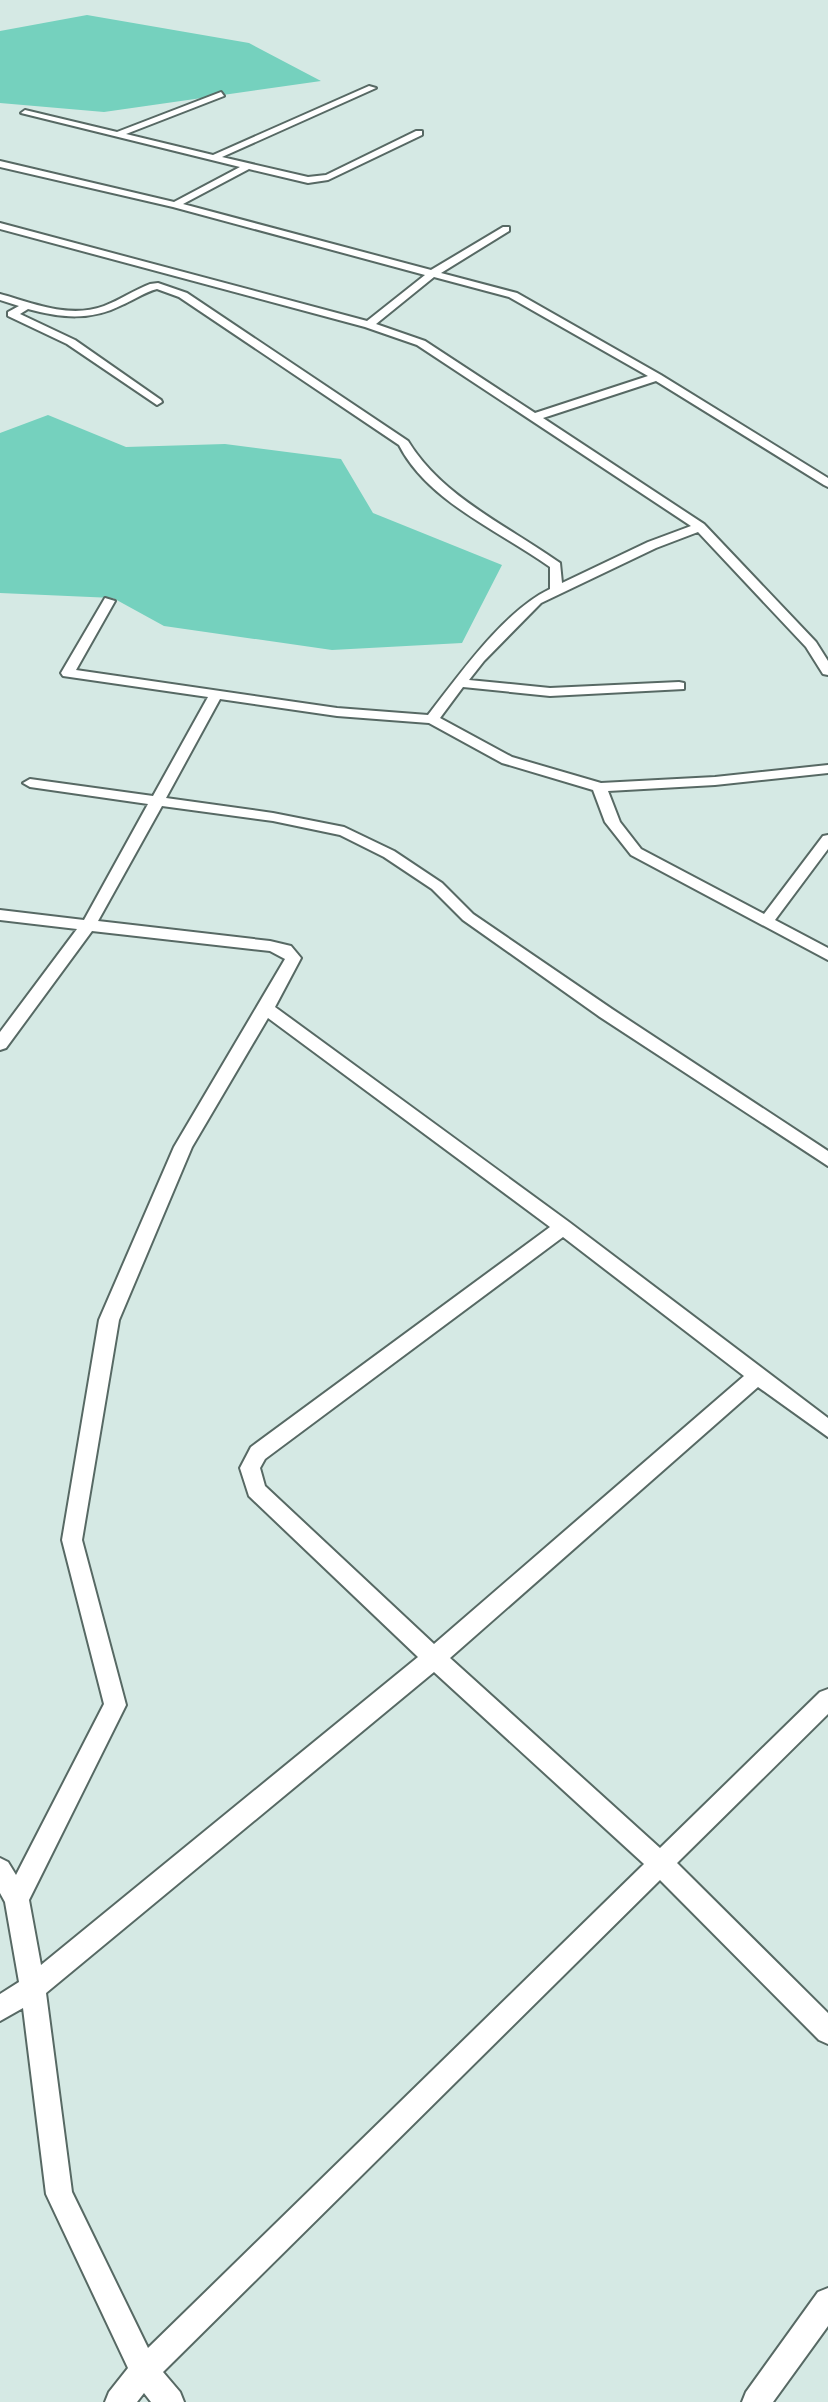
<svg xmlns="http://www.w3.org/2000/svg" width="828" height="2402" font-family="Signika,sans-serif">
<style>
.green{fill:#75d1be}
.lines{fill:none;stroke-linecap:round;stroke-linejoin:round}
.street-casing{stroke:#576964;stroke-width:4}
.street{fill:#fff;fill-rule:evenodd}
</style>
<rect width="100%" height="100%" fill="#d5e9e4"/>
<!-- green -->
<path class="green" d="M87,15L249,43L321,81L104,112L0,103V31Z
M48,415L126,447L225,444L341,459L373,513L502,565L462,643L332,650L164,626L113,598L0,593V433Z"/>
<g class="lines">
<!-- street casing -->
<g class="street-casing">
<path id="street" d="M369,86L376,88L222,157L308,177L326,175L416,131H422V135L328,180L308,183L249,169L183,204L431,270L503,227H509V231L441,273L517,293L661,375L828,478V487L824,485L656,381L543,418L704,524L816,642L828,661V675L823,674L806,647L698,532L656,548L541,603L484,661L469,680L550,688L679,682L684,683V689L550,696L463,687L440,718L512,757L601,783L715,777L828,765V773L715,785L608,791L620,822L641,849L764,914L823,836L828,835V849L775,920L828,948V960L631,855L605,822L593,790L502,763L429,723L337,716L220,699L166,798L273,813L344,827L394,851L442,883L473,914L612,1009L828,1151V1166L600,1017L463,920L432,889L384,857L340,835L273,821L162,806L98,921L270,941L291,946L301,958L275,1007L569,1222L828,1418V1437L758,1387L450,1658L660,1848L820,1692L828,1689V1714L677,1863L828,2013V2044L819,2040L660,1880L163,2372L180,2392L184,2402H151L144,2393L137,2402H105L109,2392L128,2368L46,2194L23,2008L0,2021V1994L19,1982L5,1902L0,1893V1858L8,1862L16,1875L104,1704L62,1540L99,1320L174,1147L285,959L270,951L92,931L6,1048L0,1050V1032L77,929L0,920V910L84,920L148,804L30,787L23,783L30,779L153,796L208,697L63,676L61,673L105,598L115,601L76,670L337,708L428,715C460,674 504,611 550,589V567C500,531 428,502 399,445L179,297L157,289C145,292 134,300 122,305C91,321 61,318 28,309L20,314L75,340L161,400L162,402L157,405L67,344L8,316V312L19,306L0,300V294C33,303 69,319 104,306C120,300 134,290 150,284L158,283L187,293L408,441C442,497 508,526 560,563L562,583L648,542L691,526L417,345L365,327L0,229V223L367,321L425,275L173,207L0,167V161L174,202L240,167L21,113L25,110L117,132L221,92L224,96L126,134L213,155ZM434,277L509,297L648,376L535,413L425,341L376,324ZM268,1018L550,1227L251,1447L240,1468L249,1496L418,1657L41,1965L29,1900L126,1705L82,1540L119,1320L192,1147ZM563,1237L744,1376L434,1644L265,1486L260,1468L265,1459ZM434,1672L644,1864L148,2348L72,2192L46,1993Z
M828,2288V2326L773,2402H742L746,2392L818,2292Z"/>
</g>
<!-- street -->
<use href="#street" class="street"/>
</g>
</svg>
